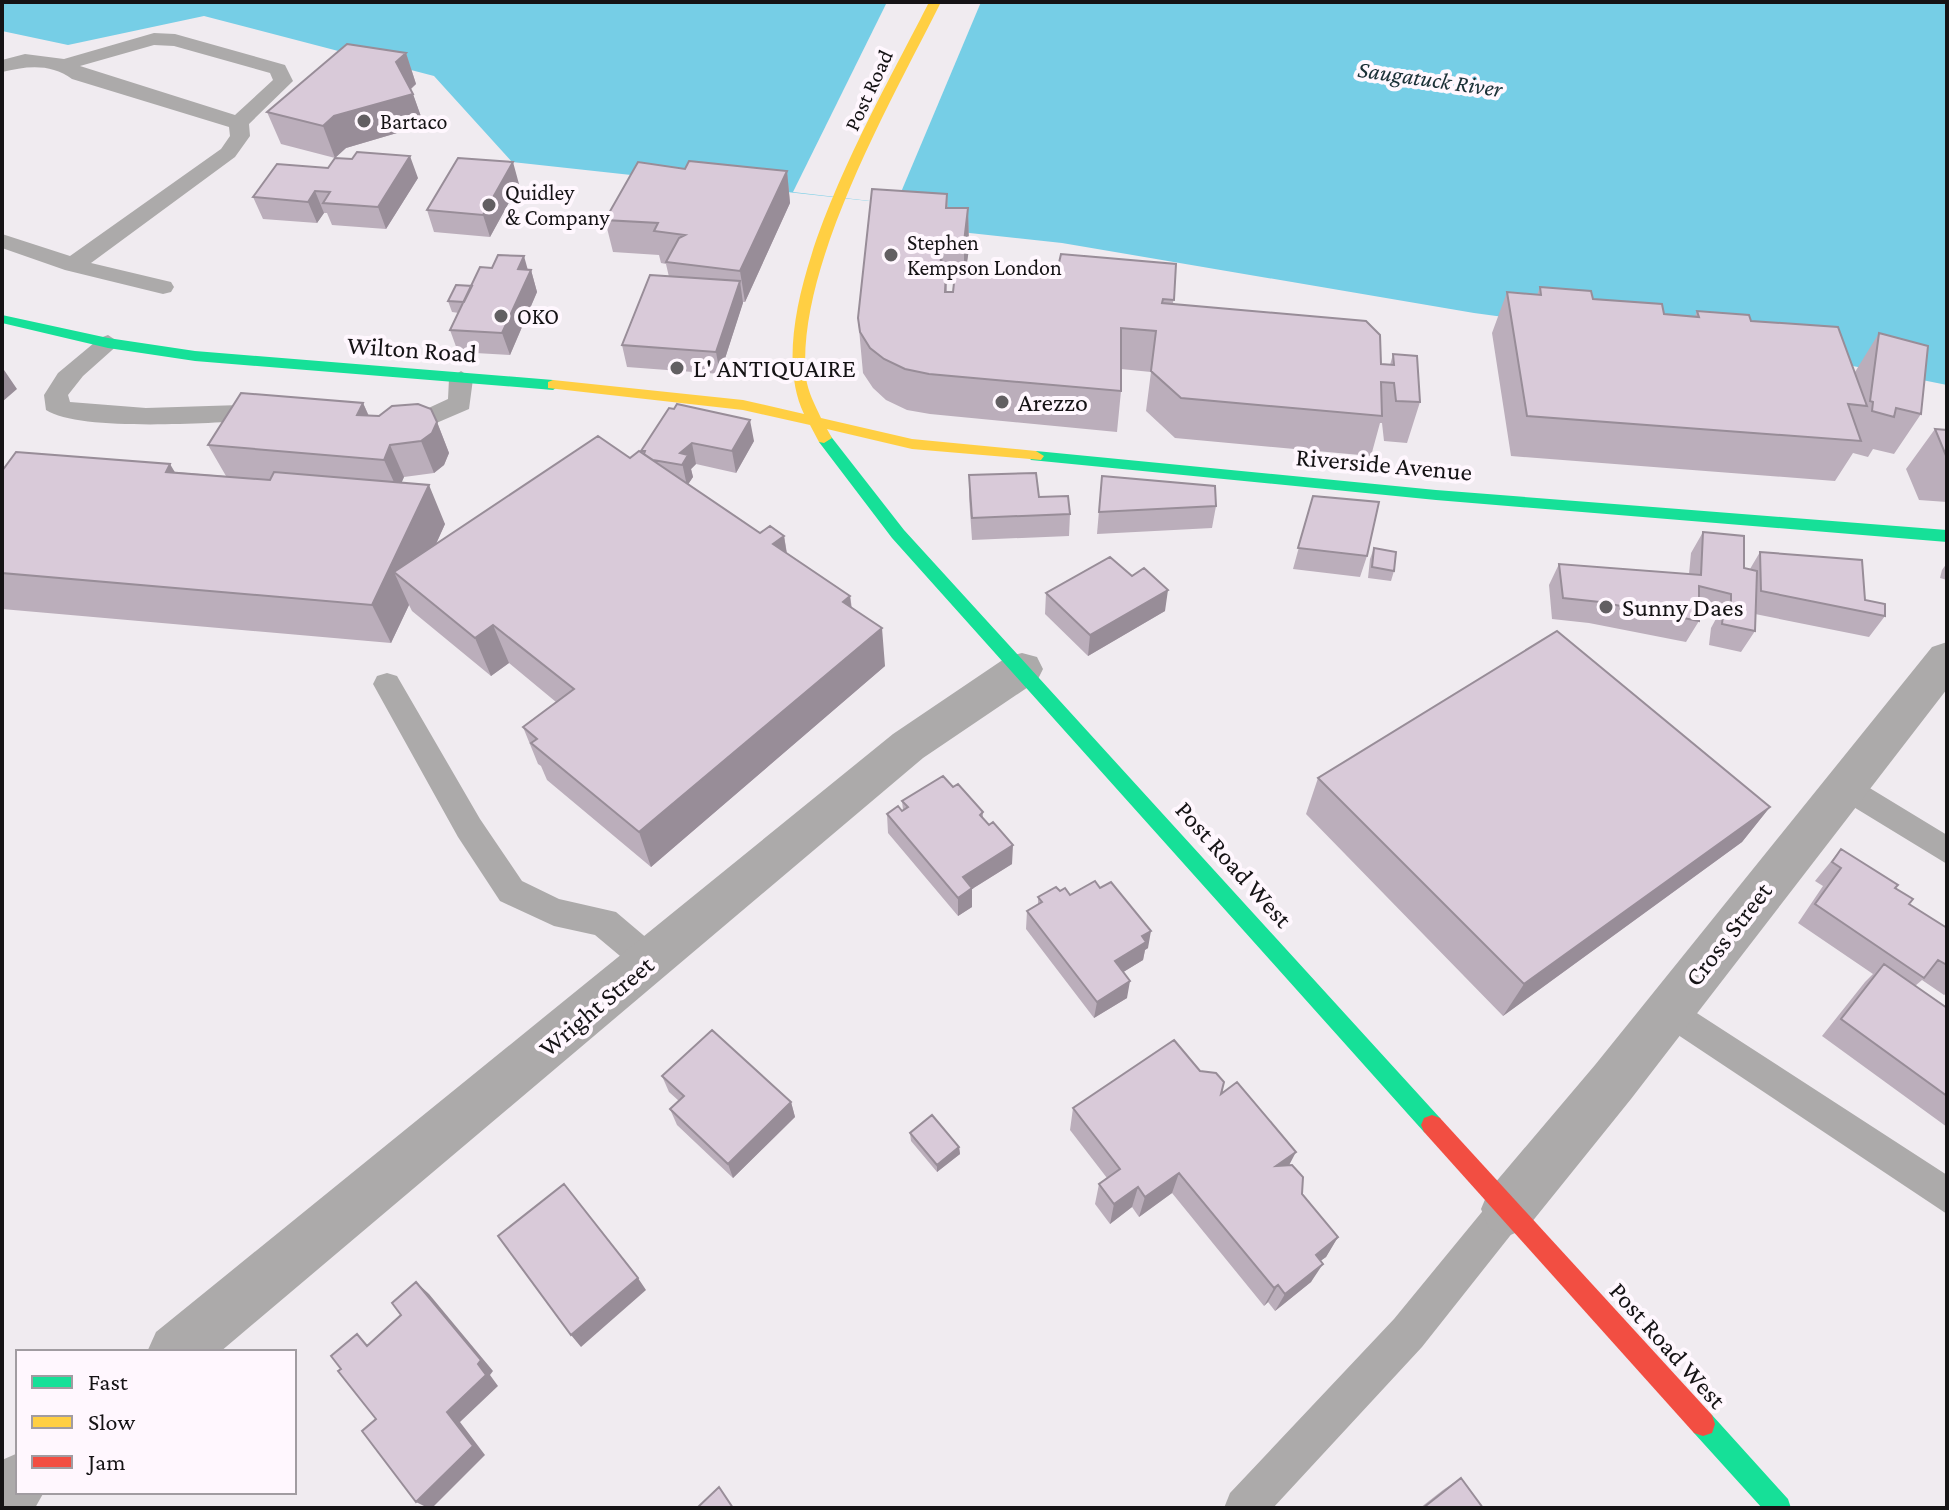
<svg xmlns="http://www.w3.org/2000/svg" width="1949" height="1510" font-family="'Crimson Pro',serif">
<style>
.water{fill:#76cee6}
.pier{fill:#f0ebf0}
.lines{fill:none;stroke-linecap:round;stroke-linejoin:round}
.lane{fill:#acaaaa;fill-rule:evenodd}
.street{fill:#acaaaa;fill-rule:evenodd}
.fast{fill:#16e098;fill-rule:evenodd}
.slow{fill:#ffcf43;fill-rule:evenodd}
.jam{fill:#f24e42;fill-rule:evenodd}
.wall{fill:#bbaebb;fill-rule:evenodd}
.shaded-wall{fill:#988d98}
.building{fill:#d9cad9;stroke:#988d98;stroke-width:2}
.poi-dot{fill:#625f62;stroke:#fff7fe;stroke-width:3}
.labels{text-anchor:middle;stroke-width:8;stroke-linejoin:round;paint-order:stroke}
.far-street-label{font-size:22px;fill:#151315;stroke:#fff7fe}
.far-poi-label{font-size:22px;fill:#151315;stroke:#fff7fe;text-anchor:start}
.far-water-label{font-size:24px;font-style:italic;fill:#1a3036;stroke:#fff7fe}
.street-label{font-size:26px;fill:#151315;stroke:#fff7fe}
.poi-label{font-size:26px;fill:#151315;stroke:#fff7fe;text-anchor:start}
</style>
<rect width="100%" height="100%" fill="#f0ebf0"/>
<!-- water -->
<path class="water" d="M2,2H1947V385L1823,360L1474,313L1062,243L896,225V204L512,162L434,76L204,16L68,45L2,31Z"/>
<!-- pier -->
<path class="pier" d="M887,2H981L896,204L793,192Z"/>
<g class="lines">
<!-- lane -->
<path class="lane" d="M154,33L175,34L285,65L293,81L249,124L250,136L235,157L91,263L171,282L174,287L171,292L163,294L65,270L2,248V234L70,256L221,149L230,136L229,127L72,79C51,63 26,66 2,72V60L25,54L64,59ZM154,45L174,46L270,73L273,80L235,115L80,66Z
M108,335L120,343L83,376L68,395L70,402L146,408L268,404L277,406L280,412L277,418L268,420C222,422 81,433 46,410L44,395L58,373L100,338Z
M461,371L473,379L469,409L427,427L386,428L383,422L386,416L422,411L448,399L449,379Z
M387,673L397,676L480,819L522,881L559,899L616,912L662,951L667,961L662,971L650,976L638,971L595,935L554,926L500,901L458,837L373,684L377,676Z
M1845,773L1947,835V864L1834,795L1830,786L1834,777Z
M1669,995L1947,1175V1214L1657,1021L1652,1010L1657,999Z
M1508,1191L1521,1196L1526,1209L1521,1222L1422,1347L1273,1508H1224L1230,1493L1394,1319L1495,1196Z"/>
<!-- street -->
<path class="street" d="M1947,642V689L1631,1099L1527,1228L1508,1236L1489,1228L1481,1209L1489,1190L1595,1065L1932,647Z
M1022,653L1037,657L1043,669L1037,681L923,758L220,1352H147L156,1332L893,734L1007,657Z
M18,1453V1492H44L35,1508H2V1460Z"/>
<!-- fast -->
<path class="fast" d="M2,315L108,338L195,351L553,380L560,385L553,390L195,361L108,348L2,323Z
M824,433L829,434L904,530L1440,1118L1443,1125L1440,1132L1432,1135L1424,1132L892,538L819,442V434Z
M1036,451L1436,490L1947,530V542L1436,500L1031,460L1028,456Z
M1703,1412L1712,1415L1788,1499L1791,1508H1762L1694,1433L1691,1424L1694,1415Z"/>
<!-- slow -->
<path class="slow" d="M929,2H941C892,100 795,268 806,378C808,392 815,405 821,418L912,439L1036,451L1044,456L1041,460L912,449L827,429L832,438L824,443L819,442L810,425L743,410L548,388V382L553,380L743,400L804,414C754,309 881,99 929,2Z"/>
<!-- jam -->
<path class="jam" d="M1432,1115L1440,1118L1712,1415L1715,1424L1712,1433L1703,1436L1694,1433L1424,1132L1421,1125L1424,1118Z"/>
</g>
<!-- wall -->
<path class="wall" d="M406,53L416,84L411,89L424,125L346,148L335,158L418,178L386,229L332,225L327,213H324L317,223L263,219L253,197L328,168L335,158L281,144L267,112Z
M685,169L787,171L790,203L745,302H743L720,374L627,367L622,345L669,277L666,264L661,263L659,255L613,252L605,220Z
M519,184L490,237L434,232L427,210Z
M947,194L948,208H968L969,249L965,274L1056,276L1176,264L1173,304L1381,364L1390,365L1393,354L1420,402L1407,443L1384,441L1382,423H1380L1371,456L1175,438L1146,411L1151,372L1121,369V391L1117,432L930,414L907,410L886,400L873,388L863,373L858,318ZM947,283H954L953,292H947Z
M528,270H531L537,292L510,355L458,352L450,330L459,313L452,312L448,301L472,286Z
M1540,287L1664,314L1695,316L1697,311L1751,321L1855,372L1879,333L1921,414L1894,454L1873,449L1868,457L1853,453L1835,481L1511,456L1492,333L1507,292L1537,295Z
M363,403L369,416L437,422L449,453L444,465L434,473L404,477L401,483L445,524L436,544L642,453L641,451L669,408L754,441L736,473L696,464L691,469L693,477L688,484L760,533L784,536L787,553L850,596L852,608L885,666L651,867L547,780L541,766L538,764L523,727L556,702L509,663L491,676L412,611L409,605L391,643L2,609V471L175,472L226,476L208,445Z
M1935,429L1947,430V502L1919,500L1906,469Z
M969,475L1039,497L1070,514L1069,536L972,540L969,497Z
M1102,476L1216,506L1212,528L1097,534Z
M1313,496L1367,556L1360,577L1293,569Z
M1703,532L1744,568L1750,569L1760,552L1865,600L1885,616L1869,637L1755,614V631L1741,652L1709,645L1711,628L1718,615L1699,610V621L1686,642L1589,623L1552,619L1549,585L1559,564L1689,574L1691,553Z
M1374,548L1394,571L1391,581L1368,578L1370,559Z
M1947,563V580L1940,578L1942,570Z
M1132,576L1165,611L1088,656L1045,614L1046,593Z
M1318,778L1770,807L1742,842L1503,1016L1306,814Z
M953,787L983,812V818L1012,864L972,889V907L958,916L888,833L887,814L903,810L902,801Z
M1841,849L1895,888L1909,904L1947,928V993L1944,995L1922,980L1915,986L1947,1008V1127L1822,1036L1865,982L1873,974L1798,923L1823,886L1815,881Z
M1060,891L1070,895L1148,948L1145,950L1143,960L1123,972L1127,998L1094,1018L1026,929L1027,911L1038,904V897Z
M1200,1071L1289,1166L1302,1194L1338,1237L1326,1257L1320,1261L1311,1282L1275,1311L1268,1302L1264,1306L1172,1193L1139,1217L1132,1207L1110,1224L1095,1204L1099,1184L1107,1178L1070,1130L1073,1108Z
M662,1076L791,1102L795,1117L733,1178L677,1125L670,1109L679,1101L669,1092Z
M910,1133L959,1147L960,1154L937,1172L911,1141Z
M1461,1478L1483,1508H1420L1443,1490Z"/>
<!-- shaded-wall -->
<path class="shaded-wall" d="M406,53L416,84L406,93L396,62Z
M413,94L424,125L346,148L335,158L323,126L334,116Z
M410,156L418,178L386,229L378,207Z
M513,162L519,184L490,237L483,215Z
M787,171L790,203L745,302L740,271Z
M315,191L324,213L317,223L308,202Z
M968,208L969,249L964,283V242Z
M942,242L943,283L940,271Z
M524,256L529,274L531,270L537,292L510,355L502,333L518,269Z
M740,281L743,303L720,374L716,352Z
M2,367L17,389L2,402Z
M363,403L377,435L357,415Z
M750,420L754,441L736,473L732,451Z
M437,422L449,453L444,465L434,473L421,441Z
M692,443L696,464L691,469L693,477L687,486L680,453Z
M390,445L404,477L398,491L384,460Z
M170,464L194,504L166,472Z
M429,485L445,524L415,590L394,572L409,605L391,643L372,605Z
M784,536L790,575L773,544Z
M1168,590L1165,611L1088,656L1090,635Z
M850,596L854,634L843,602Z
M493,625L509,663L491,676L475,638Z
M882,628L885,666L651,867L639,832Z
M1770,807L1742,842L1503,1016L1524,984Z
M1013,845L1012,864L972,889V907L958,916V898L963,877Z
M1151,931L1148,948L1145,950L1143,960L1112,979L1115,961L1142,936Z
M1130,981L1127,998L1094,1018L1097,1002Z
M791,1102L795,1117L733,1178L728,1164Z
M959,1147L960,1154L937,1172V1165Z
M1296,1152L1285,1173L1276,1166Z
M1179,1173L1172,1193L1139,1217L1145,1197Z
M1138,1187L1132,1207L1110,1224L1114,1204Z
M1338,1237L1326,1257L1304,1273L1316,1255Z
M1323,1264L1311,1282L1275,1311L1285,1294Z
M638,1278L646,1290L581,1347L571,1335Z
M416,1282L429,1294L493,1371L490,1375L498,1386L460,1422L485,1455L432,1508H428L416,1502L447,1412Z
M1278,1285L1268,1302L1264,1306L1274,1288Z"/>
<!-- building -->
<path class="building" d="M347,44L406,53L396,62L413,94L334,116L323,126L267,112Z
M357,152L410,156L378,207L323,203L330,192L315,191L308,202L253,197L277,164L328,168L335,158L352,159Z
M458,158L513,162L483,215L427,210Z
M689,161L787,171L740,271L666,262L679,238L685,235L654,231L658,223L605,220L638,162L685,169Z
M872,189L947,194L946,208H968L964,242H942L940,271H946L945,292H953L955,274L1056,276L1061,254L1176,264L1174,300L1163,299L1162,303L1366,321L1380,335L1381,364L1394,365L1393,354L1417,356L1420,402L1396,401L1394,383L1381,382L1382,416L1181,398L1151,371L1156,331L1121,328V391L929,374L905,369L884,359L870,348L860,332L858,318Z
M498,255L524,256L518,269L531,270L502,333L450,330L480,267L492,268Z
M650,275L740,281L716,352L622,345Z
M456,285L472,286L464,302L448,301Z
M1540,287L1591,291L1593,299L1662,304L1664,314L1699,317L1697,311L1749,315L1751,321L1838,327L1867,406L1848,404L1861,441L1527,416L1507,292L1541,295Z
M1879,333L1928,346L1921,414L1896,408L1894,417L1872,411L1873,402L1870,401Z
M241,393L363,403L357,415L379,416L392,406L418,404L431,409L437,422L432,433L421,441L390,445L384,460L208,445Z
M677,404L750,420L732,451L692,443L680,453L688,455L682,465L653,460L644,454L645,451H641L669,408L674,409Z
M1935,429L1947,430V458Z
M598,436L630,458L639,451L760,533L770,526L784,536L773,544L850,596L843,602L882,628L639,832L531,743L537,739L523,727L574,689L493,625L475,638L394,572Z
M16,452L170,464L166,472L270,480L274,472L429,485L372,605L2,573V471Z
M1036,473L1039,497L1068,496L1070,514L972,518L969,475Z
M1102,476L1215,486L1216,506L1099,512Z
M1313,496L1379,502L1367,556L1298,548Z
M1703,532L1744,536V568L1757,571L1755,631L1722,624L1724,607L1731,609V594L1699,586V621L1600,602L1563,598L1559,564L1701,575Z
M1374,548L1396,552L1394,571L1372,567Z
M1760,552L1862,560L1865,600L1885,604V616L1761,591Z
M1110,557L1132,576L1144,568L1168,590L1090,635L1046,593Z
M1557,631L1770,807L1524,984L1318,778Z
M943,776L953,787L958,784L983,812L980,815L989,825L993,822L1013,845L963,877L972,888L958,898L887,814L898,806L902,811L908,807L902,801Z
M1841,849L1898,885L1895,888L1913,899L1909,904L1947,928V965L1938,960L1924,978L1815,904L1841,868L1832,862Z
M1095,881L1100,888L1111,882L1151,931L1142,936L1146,942L1115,961L1130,981L1097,1002L1027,911L1042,902L1038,897L1056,887L1060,891L1065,888L1070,895Z
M1884,964L1947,1008V1096L1841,1019Z
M712,1030L791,1102L728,1164L670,1109L684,1096L662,1076Z
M1174,1040L1200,1071L1216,1073L1224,1082L1221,1094L1237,1082L1296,1152L1276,1166L1292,1165L1303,1177L1302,1194L1338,1237L1316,1255L1323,1264L1285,1294L1278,1285L1274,1288L1179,1173L1145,1197L1138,1187L1114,1204L1099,1184L1120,1169L1073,1108Z
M932,1115L959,1147L937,1165L910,1133Z
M564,1184L638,1278L571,1335L498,1236Z
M416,1282L481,1360L478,1364L486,1375L447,1412L473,1446L416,1502L362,1431L376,1419L338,1371L341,1369L331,1356L357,1334L367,1346L401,1315L392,1303Z
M1461,1478L1483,1508H1423Z
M719,1487L733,1508H697Z"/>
<!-- markers -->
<g class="poi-dot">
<circle cx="364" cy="121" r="8"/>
<circle cx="489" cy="205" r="8"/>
<circle cx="891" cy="255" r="8"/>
<circle cx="501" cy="316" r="8"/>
<circle cx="677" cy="368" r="8"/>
<circle cx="1002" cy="402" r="8"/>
<circle cx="1606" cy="607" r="8"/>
</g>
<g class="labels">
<!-- far-street labels -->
<g class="far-street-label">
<text transform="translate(868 90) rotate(-65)" y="8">Post Road</text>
</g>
<!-- far-poi labels -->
<g class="far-poi-label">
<text x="380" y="129">Bartaco</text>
<text x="505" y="200">Quidley<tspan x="505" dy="25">&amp; Company</tspan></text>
<text x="907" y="250">Stephen<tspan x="907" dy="25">Kempson London</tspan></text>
<text x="517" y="324">OKO</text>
</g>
<!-- far-water labels -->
<g class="far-water-label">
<text transform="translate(1430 79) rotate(8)" y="8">Saugatuck River</text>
</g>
<!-- street labels -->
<g class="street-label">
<text transform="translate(412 349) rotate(4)" y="9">Wilton Road</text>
<text transform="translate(1384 464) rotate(5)" y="9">Riverside Avenue</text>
<text transform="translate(1234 864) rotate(48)" y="9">Post Road West</text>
<text transform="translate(1728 934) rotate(-52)" y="9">Cross Street</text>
<text transform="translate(596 1006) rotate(-40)" y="9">Wright Street</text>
<text transform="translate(1668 1345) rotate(48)" y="9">Post Road West</text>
</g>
<!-- poi labels -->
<g class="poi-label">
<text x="693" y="377">L' ANTIQUAIRE</text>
<text x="1018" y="411">Arezzo</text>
<text x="1622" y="616">Sunny Daes</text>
</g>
</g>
<!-- border -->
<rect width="1949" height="1510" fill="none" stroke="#151315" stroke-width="8"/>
<!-- legend -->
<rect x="16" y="1350" width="280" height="144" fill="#fff7fe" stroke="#a19ca1" stroke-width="2"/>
<rect x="32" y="1376" width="40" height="12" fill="#16e098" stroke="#a19ca1" stroke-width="2"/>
<text x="88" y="1390" font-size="24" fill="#151315">Fast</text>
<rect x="32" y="1416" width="40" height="12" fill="#ffcf43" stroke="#a19ca1" stroke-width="2"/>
<text x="88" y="1430" font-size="24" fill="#151315">Slow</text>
<rect x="32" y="1456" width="40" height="12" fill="#f24e42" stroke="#a19ca1" stroke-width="2"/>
<text x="88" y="1470" font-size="24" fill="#151315">Jam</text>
</svg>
